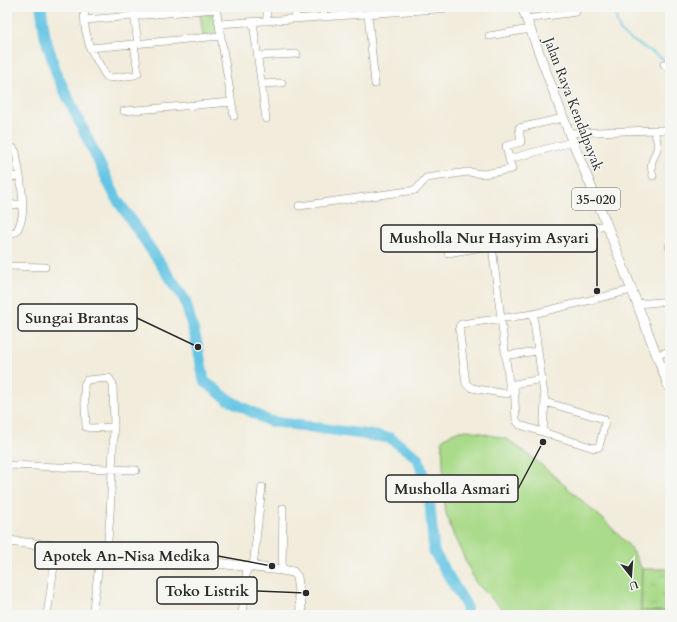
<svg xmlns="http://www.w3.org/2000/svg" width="677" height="622" font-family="Cardo,serif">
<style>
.grass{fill:#aadb8a;stroke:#6a835a}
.park{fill:url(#park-tufts);stroke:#6a835a}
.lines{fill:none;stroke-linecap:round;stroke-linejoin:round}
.stream{stroke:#64c4e3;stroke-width:2}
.river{stroke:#64c4e3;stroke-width:11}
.minor-casing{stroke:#8e8c83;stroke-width:8}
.major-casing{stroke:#8e8c83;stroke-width:10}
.minor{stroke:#fff;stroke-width:7}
.major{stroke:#fff;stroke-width:9}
.labels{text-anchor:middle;stroke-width:3;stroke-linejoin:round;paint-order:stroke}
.shield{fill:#f6f6f2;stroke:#686867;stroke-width:1}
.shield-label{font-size:13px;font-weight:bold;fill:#2b2b2b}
.street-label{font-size:14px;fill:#2b2b2b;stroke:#f6f6f2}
.leader{fill:none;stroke:#2b2b2b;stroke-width:1.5}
.callout-dot{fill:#2b2b2b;stroke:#f6f6f2;stroke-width:1.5}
.callout{fill:#f6f6f2;stroke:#2b2b2b;stroke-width:1.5}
.callout-label{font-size:15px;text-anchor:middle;font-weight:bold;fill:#2b2b2b}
</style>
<defs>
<pattern id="park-tufts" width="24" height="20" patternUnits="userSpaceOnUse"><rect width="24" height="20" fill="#aadb8a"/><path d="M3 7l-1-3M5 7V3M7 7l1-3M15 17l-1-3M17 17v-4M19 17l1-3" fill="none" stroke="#92bc77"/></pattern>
</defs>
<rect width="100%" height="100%" fill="#f6f6f2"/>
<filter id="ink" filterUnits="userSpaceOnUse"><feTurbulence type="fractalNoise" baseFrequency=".025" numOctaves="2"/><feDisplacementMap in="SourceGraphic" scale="8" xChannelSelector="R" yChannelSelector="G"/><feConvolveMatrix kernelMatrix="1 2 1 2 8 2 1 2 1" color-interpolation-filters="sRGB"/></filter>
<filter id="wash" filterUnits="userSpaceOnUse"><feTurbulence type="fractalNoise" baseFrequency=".012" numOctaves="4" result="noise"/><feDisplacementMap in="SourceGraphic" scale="16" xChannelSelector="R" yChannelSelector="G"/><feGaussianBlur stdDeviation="0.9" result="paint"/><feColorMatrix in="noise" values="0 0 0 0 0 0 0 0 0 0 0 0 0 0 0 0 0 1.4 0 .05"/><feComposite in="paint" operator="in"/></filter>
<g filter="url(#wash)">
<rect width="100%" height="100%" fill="#f1ecdb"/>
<!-- grass -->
<path class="grass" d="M468,430L507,439L538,462L604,520L631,548L642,569L641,611H670V615H508L476,583L453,534L445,510L442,440L454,432Z"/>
<!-- park -->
<path class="park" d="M214,12L218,34L203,36L200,13Z
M642,569H670V611H641Z"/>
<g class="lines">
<!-- stream -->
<path class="stream" d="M616,7C616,19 616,27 625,36L670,63"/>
<!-- river -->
<path class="river" d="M41,7L45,36L57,75L116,198L185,300L198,347L204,381L229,400L269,421L390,438L418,458L429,493L434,552L466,605L467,615"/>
</g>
</g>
<g filter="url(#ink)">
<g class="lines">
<!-- minor casing -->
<g class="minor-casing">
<path id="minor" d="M84,7L85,28L90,48L221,36
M133,7L138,44
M216,7L234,116
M267,7V21
M295,7L296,19
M323,7L324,17
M342,7L343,16
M368,14L375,84
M526,19L576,12
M85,20L216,9
M253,22L266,119
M219,24L466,7
M489,36L530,29
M90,48L106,76L110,78L135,75L138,73L134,44
M258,56L297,54
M664,64L670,69
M261,84L282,83
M124,111L232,102
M563,118L519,128L521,142L506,146L509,159L572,142
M569,133L654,130H670
M7,149L13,148L16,152L20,176
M653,176C649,161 653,161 657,149C659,143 655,135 654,130
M7,177L20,176C22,194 27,215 16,232L7,234
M7,205L23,204
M299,206L416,190L426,178L468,172L484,174L512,169L509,159
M670,245L669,246L670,249
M492,246L510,391L507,394L472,388L466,384L459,327L461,324L533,314L631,290
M448,253L607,225
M7,266L45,267
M637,304L670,301
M533,314L545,402L543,432
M509,355L538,351
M657,355L670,351
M542,379L514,384L516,420L520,425L594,448L599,447L605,423L604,419L545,402
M7,465L136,470
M107,552L110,515L114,427L113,384L109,378L87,380L84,385L86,427L90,428L114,427
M253,567L262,487
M282,570L283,508
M47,615L57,546
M92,615L101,551
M242,615L247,566"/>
</g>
<!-- major casing -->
<g class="major-casing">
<path id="major" d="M522,7L569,133L607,225L670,390
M7,541L282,570L293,572L297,577L302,615"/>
</g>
<!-- minor -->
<use href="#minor" class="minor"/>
<!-- major -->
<use href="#major" class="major"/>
</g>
</g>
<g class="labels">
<!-- shield labels -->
<rect class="shield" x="572" y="188" width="48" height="22" rx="3"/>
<g class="shield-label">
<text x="596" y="204">35-020</text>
</g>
<!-- street labels -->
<g class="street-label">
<text transform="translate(574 104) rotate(69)" y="5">Jalan Raya Kendalpayak</text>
</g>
</g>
<!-- callouts -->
<path class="leader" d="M597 291L597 238M198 347L137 318M543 442L518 489M272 566L218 556M306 593L257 591"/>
<g class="callout-dot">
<circle cx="597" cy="291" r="4"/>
<circle cx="198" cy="347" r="4"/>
<circle cx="543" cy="442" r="4"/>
<circle cx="272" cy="566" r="4"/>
<circle cx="306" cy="593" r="4"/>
</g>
<g class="callout">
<rect x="381" y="225" width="216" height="27" rx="4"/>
<rect x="18" y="304" width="119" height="27" rx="4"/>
<rect x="386" y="475" width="132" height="27" rx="4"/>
<rect x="35" y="542" width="183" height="27" rx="4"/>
<rect x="157" y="577" width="100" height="27" rx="4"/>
</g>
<g class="callout-label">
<text x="489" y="243">Musholla Nur Hasyim Asyari</text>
<text x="77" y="323">Sungai Brantas</text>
<text x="452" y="494">Musholla Asmari</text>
<text x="126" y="561">Apotek An-Nisa Medika</text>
<text x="207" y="596">Toko Listrik</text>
</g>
<!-- margin -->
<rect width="677" height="622" fill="none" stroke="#f6f6f2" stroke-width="24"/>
<!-- north arrow -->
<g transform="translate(631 576) rotate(163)" stroke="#f6f6f2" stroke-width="3" paint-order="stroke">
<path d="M0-3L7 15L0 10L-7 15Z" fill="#2b2b2b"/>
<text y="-6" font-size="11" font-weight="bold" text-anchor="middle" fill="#2b2b2b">U</text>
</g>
</svg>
